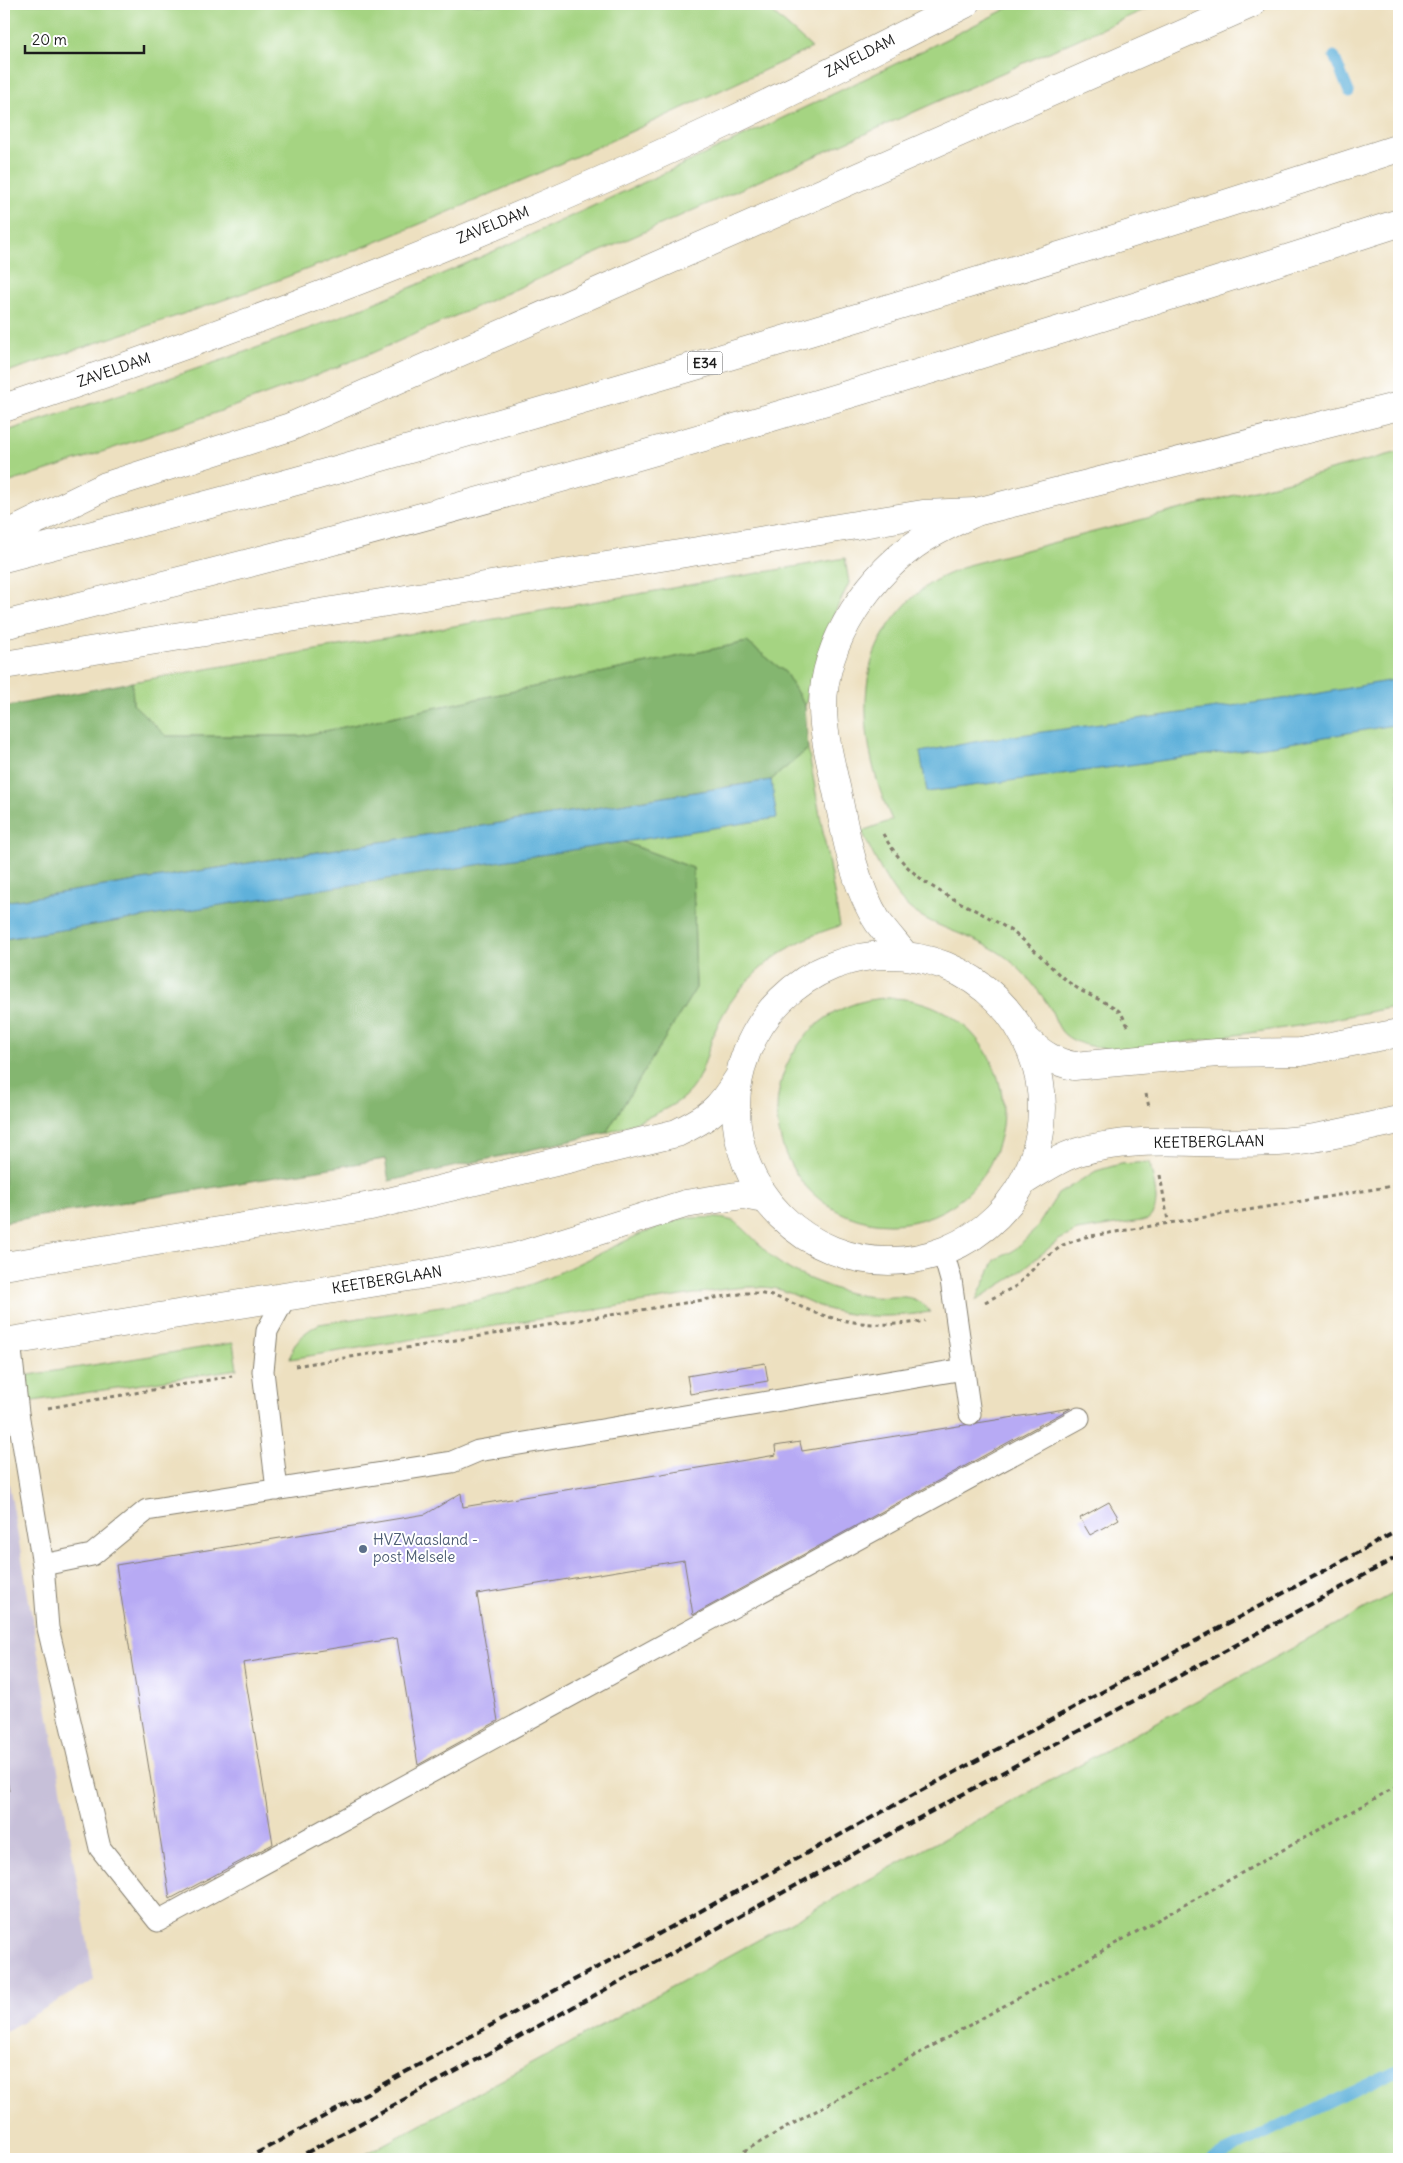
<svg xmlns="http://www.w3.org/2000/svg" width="1403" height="2163" font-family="Delius,sans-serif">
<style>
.industrial{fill:#c7c0d9}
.green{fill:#a5d482;stroke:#60784f}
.forest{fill:#84b670;stroke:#506946}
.water{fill:#5fb1da;stroke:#3e667b}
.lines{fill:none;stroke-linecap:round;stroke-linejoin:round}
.stream{stroke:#5fb1da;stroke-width:11}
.building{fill:#b7aaf4}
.lane-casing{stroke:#847e6e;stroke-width:23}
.street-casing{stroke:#847e6e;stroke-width:29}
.secondary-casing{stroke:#847e6e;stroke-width:29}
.highway-casing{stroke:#847e6e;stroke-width:29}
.path{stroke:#847e6e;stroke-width:3;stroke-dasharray:4 4;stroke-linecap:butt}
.lane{stroke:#fff;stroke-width:21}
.street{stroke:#fff;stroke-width:28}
.secondary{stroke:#fff;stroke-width:28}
.highway{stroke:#fff;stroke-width:28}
.rail{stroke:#1c1c1c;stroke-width:4;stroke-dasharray:8 4;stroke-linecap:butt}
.service-dot{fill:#5c6f8a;stroke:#fff;stroke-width:2}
.labels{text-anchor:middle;stroke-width:4;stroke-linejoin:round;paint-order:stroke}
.shield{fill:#fff;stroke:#606060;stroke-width:1}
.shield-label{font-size:14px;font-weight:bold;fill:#1c1c1c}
.street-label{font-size:15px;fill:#1c1c1c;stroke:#fff}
.service-label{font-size:15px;fill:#4e5e75;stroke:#fff;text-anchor:start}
</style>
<rect width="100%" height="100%" fill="#fff"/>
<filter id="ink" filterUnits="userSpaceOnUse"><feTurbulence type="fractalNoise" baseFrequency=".02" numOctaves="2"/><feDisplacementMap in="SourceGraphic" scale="10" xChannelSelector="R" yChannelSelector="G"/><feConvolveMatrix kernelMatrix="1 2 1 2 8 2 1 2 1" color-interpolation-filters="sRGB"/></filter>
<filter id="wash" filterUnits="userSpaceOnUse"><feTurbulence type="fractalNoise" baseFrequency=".0096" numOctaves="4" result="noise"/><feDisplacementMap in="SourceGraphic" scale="20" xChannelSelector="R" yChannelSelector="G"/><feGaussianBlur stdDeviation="1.12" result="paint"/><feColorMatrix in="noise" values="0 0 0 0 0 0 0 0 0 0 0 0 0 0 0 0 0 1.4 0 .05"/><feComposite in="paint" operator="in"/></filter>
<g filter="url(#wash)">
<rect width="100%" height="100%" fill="#ede0c0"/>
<!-- industrial -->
<path class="industrial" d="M4,1478H8L94,1980L4,2032Z"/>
<!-- green -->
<path class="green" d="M4,4H763L812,48C627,134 441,221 249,291C168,320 85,346 4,373Z
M1016,4H1157L372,353C251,403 128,444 4,484V432C121,394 239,357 354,311C453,271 550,226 647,181C771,124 894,66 1016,4Z
M1399,452V1006L1298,1026L1131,1050C1111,1050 1077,1048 1062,1032C1057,1026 1054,1015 1050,1008C1041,993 1027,976 1014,964C985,937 944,933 913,911C891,895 873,855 862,831L892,820C870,773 857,709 873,657C882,629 908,597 934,581C944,575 957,571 968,565Z
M845,558L849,583L825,633L805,706L785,672L747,642L301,736H166L133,704L132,682Z
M808,749L840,926C788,940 736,979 715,1031C706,1053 704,1078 685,1096C670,1110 626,1127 606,1133L696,988L693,868L621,841L776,818L771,780Z
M777 1111a113 113 0 1 1 226 0a113 113 0 1 1-226 0Z
M1150,1162C1152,1180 1164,1208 1147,1220L1077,1231L1059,1240L1013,1277L976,1300L995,1260L1013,1251L1035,1230L1058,1194L1096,1171L1120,1164Z
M684,1218C700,1218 718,1216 733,1221C742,1224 767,1254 778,1262C794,1274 815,1281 833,1288C846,1293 861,1296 874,1297C898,1299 912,1290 930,1312C896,1317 861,1319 827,1309C812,1304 797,1295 781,1290C763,1285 744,1287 725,1289L290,1359C293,1341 303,1333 319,1324L475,1301L511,1292L550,1277L638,1235Z
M233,1343L237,1369L27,1402L23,1376Z
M1399,1590V2159H357Z"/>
<!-- forest -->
<path class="forest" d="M747,642L785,672L805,706L808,749L771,780L4,902V707L132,682L133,704L166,736H301Z
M621,841L693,868L696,988L606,1133L389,1181L385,1159L4,1222V939Z"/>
<!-- water -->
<path class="water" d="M1399,679V724L1279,745L927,792L920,752L991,739L1304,696Z
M771,780L777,818L4,939V902Z"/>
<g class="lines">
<!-- stream -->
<path class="stream" d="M1334,56L1349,92
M1212,2159L1399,2069"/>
</g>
<g id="blocks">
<!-- building -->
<path class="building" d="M765,1363L768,1381L690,1394L687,1376Z
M1071,1408L693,1615L684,1560L477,1594L498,1721L418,1765L397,1638L243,1663L273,1844L170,1899L116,1565L426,1514L461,1493L463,1507L776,1455L775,1446L800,1442L802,1451Z
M1109,1502L1119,1519L1090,1535L1080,1518Z
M4,1763L9,1791H4Z"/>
</g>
</g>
<g filter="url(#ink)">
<use href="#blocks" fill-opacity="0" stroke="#847e6e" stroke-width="1"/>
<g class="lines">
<!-- lane casing -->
<g class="lane-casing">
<path id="lane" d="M943,1252L951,1280L970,1414
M10,1341L18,1413L43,1565
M964,1369L478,1451L452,1462L147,1510L92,1555L43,1565L48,1628L100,1848L158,1921L1079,1418
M277,1490L263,1371L267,1331L286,1296"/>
</g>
<!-- street casing -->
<g class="street-casing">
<path id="street" d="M4,408C249,326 496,233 731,121C809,84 887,43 965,4"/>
</g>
<!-- secondary casing -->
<g class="secondary-casing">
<path id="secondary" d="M904,954C896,944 886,933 878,922C855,886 846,838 838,796C832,767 823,736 823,707C823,641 871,572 925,538C941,528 959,520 976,512L1399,406
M736 1108a153 153 0 1 1 306 0a153 153 0 1 1-306 0Z
M1028,1041C1043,1055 1055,1062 1074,1066L1217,1053L1300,1052L1399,1033
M1024,1181C1041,1171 1058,1158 1078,1152C1146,1132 1220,1148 1291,1141C1327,1138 1364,1127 1399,1120
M4,1266L371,1206L677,1133C709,1117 718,1111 737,1080
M4,1342L427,1274L515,1257L685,1204L743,1195L764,1199"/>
</g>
<!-- highway casing -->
<g class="highway-casing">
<path id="highway" d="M4,536L106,486L290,427L1251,4
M4,558C114,529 226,501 336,470C692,369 1047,263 1399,148
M4,625C112,598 221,571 329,542C689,446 1045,337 1399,223
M4,665L923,514L976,512"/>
</g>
<!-- path -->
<path class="path" d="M883,834C917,894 962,897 1014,933C1037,949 1053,973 1077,988C1088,996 1111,1003 1120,1012C1123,1016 1125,1021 1128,1026
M1146,1094L1149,1107
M1160,1175L1168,1221
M985,1302L1016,1286L1040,1262L1063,1245L1085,1237L1399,1185
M295,1366L746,1293C774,1292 794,1305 819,1314C854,1325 889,1327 925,1321
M48,1408L232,1376
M730,2159L1399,1785"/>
<!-- lane -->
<use href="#lane" class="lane"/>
<!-- street -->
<use href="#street" class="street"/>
<!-- secondary -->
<use href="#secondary" class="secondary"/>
<!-- highway -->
<use href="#highway" class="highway"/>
<!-- rail -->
<path class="rail" d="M246,2159L1399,1530
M295,2159L1399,1556"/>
</g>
</g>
<!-- markers -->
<circle class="service-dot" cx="363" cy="1549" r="5"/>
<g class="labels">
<!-- shield labels -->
<rect class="shield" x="687.5" y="351.5" width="35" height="23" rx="4"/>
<g class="shield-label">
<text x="705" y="368">E34</text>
</g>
<!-- street labels -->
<g class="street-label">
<text transform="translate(860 56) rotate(-27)" y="5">ZAVELDAM</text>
<text transform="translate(493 225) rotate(-22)" y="5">ZAVELDAM</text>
<text transform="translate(114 370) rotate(-19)" y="5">ZAVELDAM</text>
<text transform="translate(1209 1142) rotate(-1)" y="5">KEETBERGLAAN</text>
<text transform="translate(387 1280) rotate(-9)" y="5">KEETBERGLAAN</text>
</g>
<!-- service labels -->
<g class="service-label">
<text x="373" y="1545">HVZWaasland -<tspan x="373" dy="17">post Melsele</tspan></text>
</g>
</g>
<!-- margin -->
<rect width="1403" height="2163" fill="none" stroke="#fff" stroke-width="20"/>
<!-- scale -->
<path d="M25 45v8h119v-8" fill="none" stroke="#1c1c1c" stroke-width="2.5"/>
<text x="32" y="45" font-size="15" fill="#1c1c1c" stroke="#ffffff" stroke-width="4" paint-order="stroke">20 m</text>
</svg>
